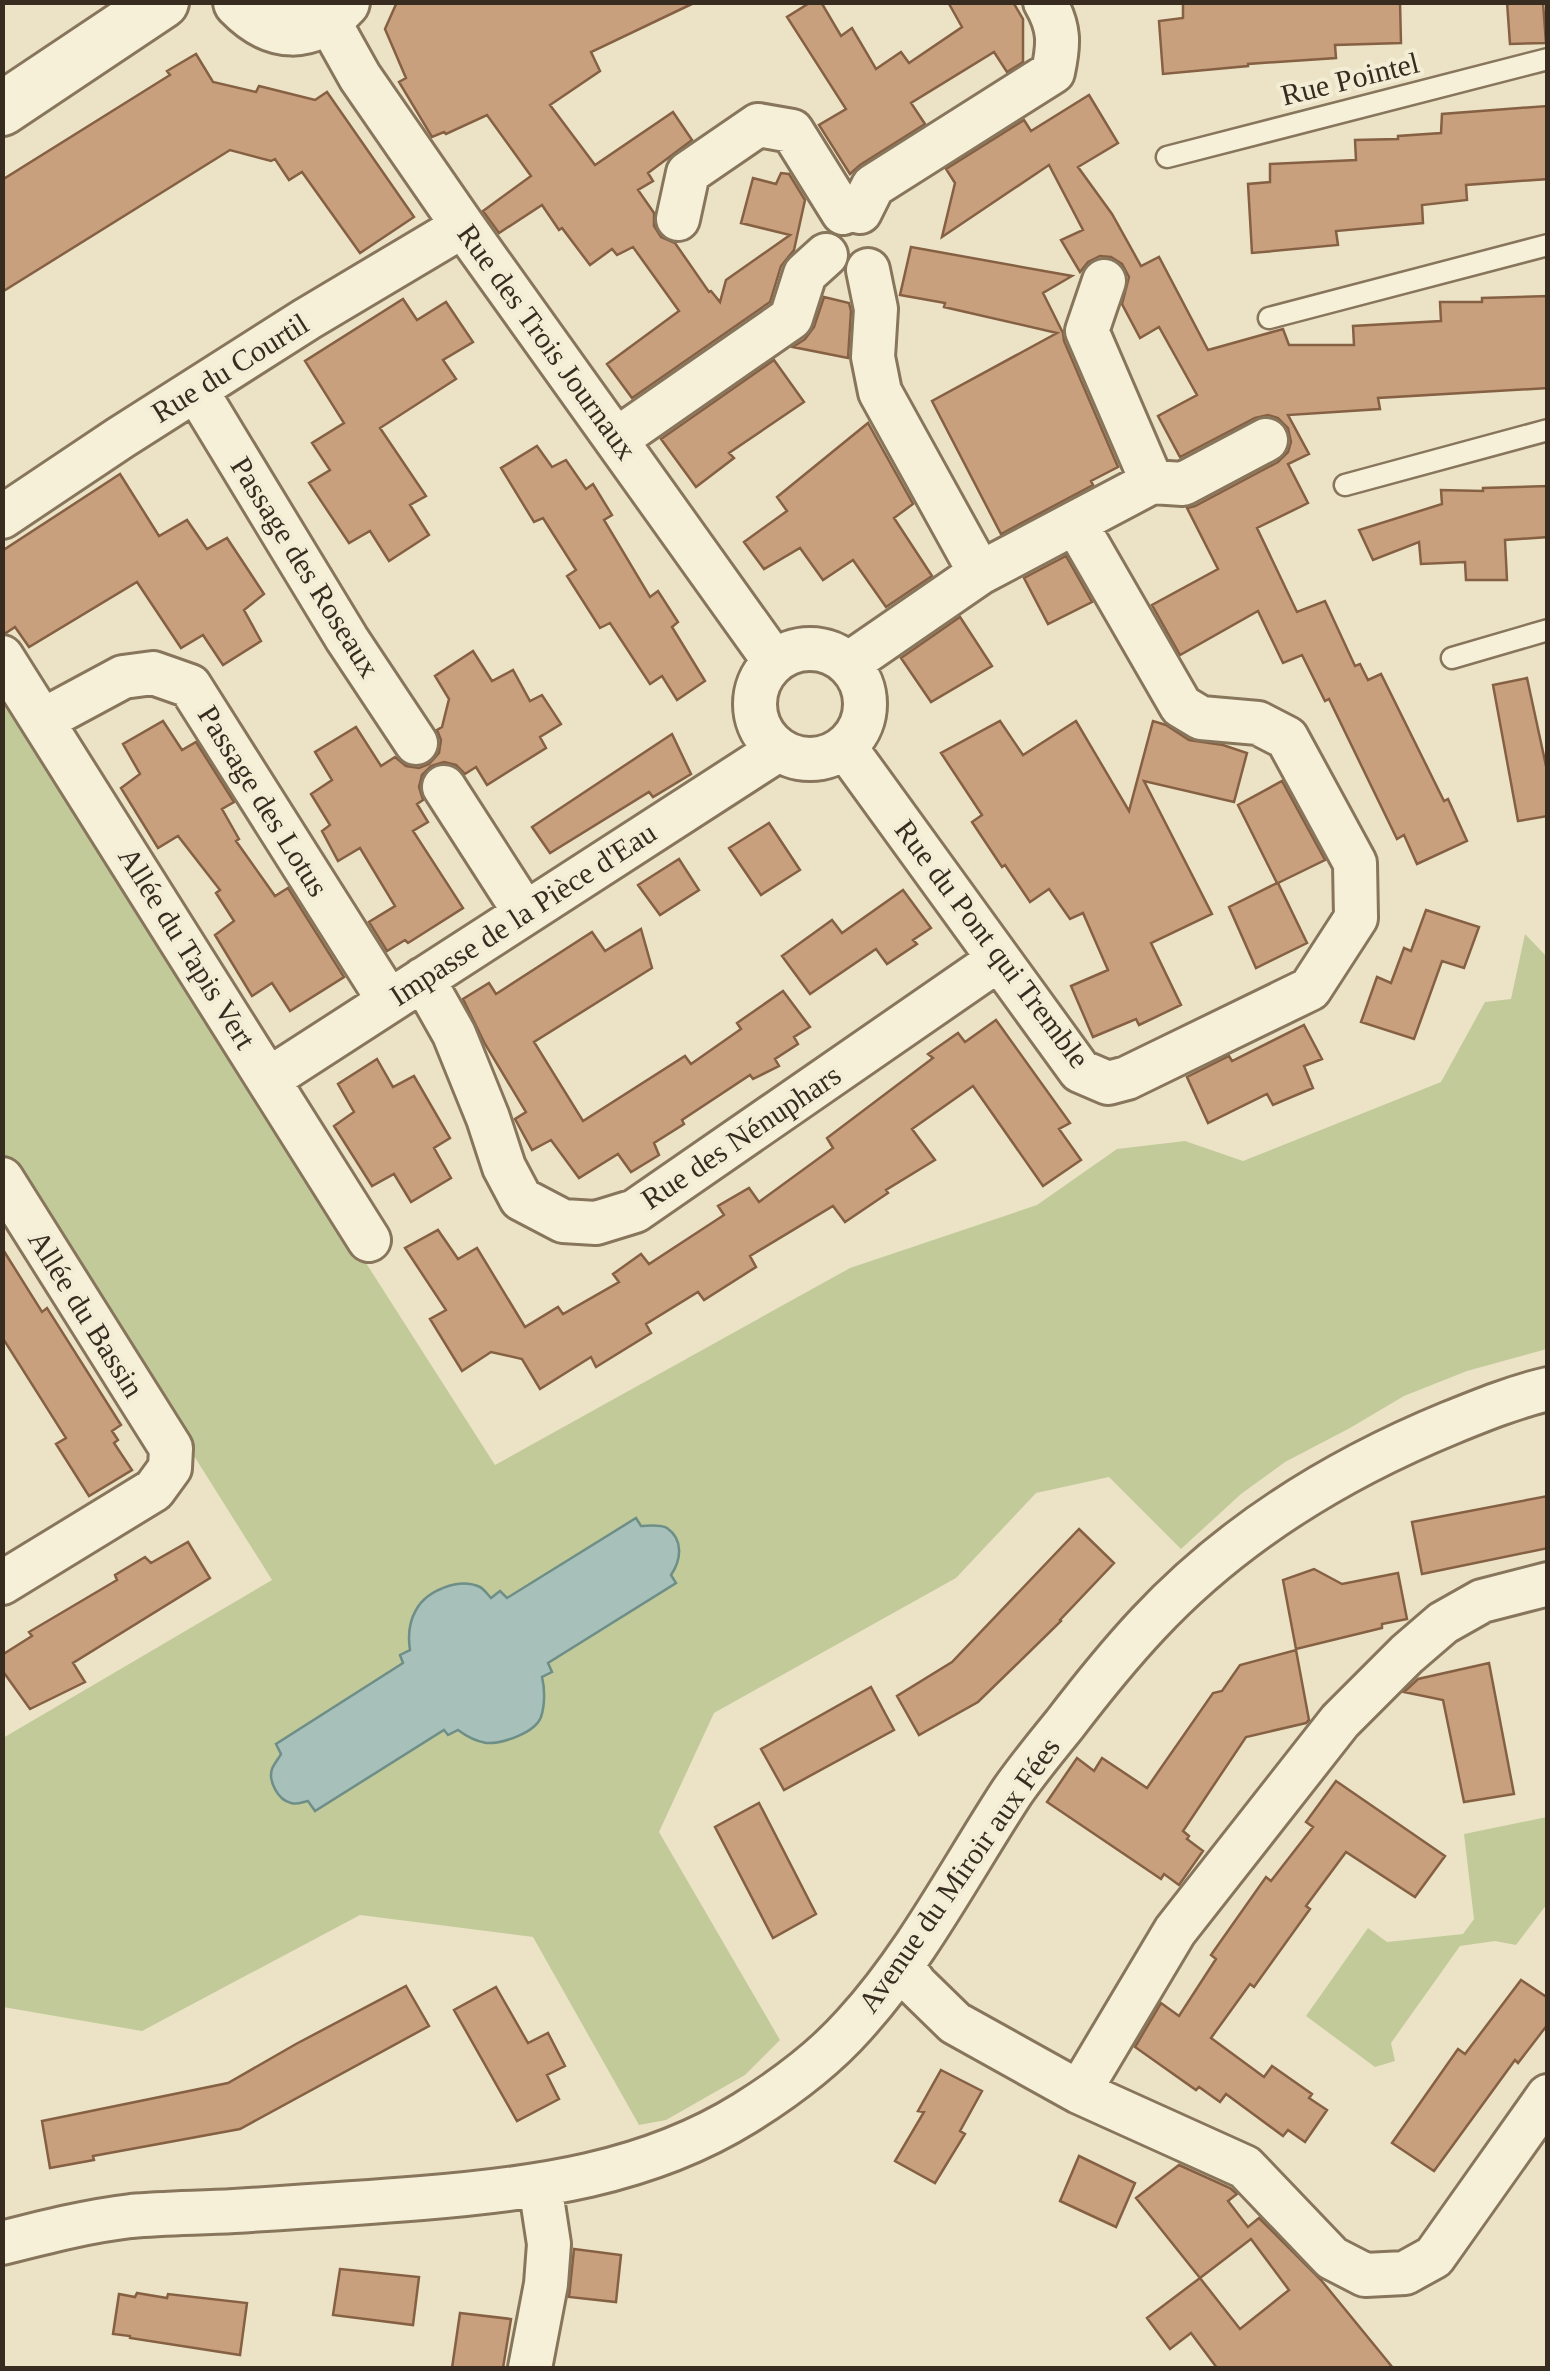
<svg xmlns="http://www.w3.org/2000/svg" width="1550" height="2371" font-family="Georgia,serif">
<style>
.green{fill:#c2ca9a}
.water{fill:#a7c0ba;stroke:#6e8e88;stroke-width:2.5}
.building{fill:#c9a07e;stroke:#856043;stroke-width:2.5;fill-rule:evenodd}
.lines{fill:none;stroke-linecap:round;stroke-linejoin:round}
.service-casing{stroke:#87755c;stroke-width:25}
.minor-casing{stroke:#87755c;stroke-width:48}
.tertiary-casing{stroke:#87755c;stroke-width:58}
.service{stroke:#f7f0d9;stroke-width:20}
.minor{stroke:#f7f0d9;stroke-width:42}
.tertiary{stroke:#f7f0d9;stroke-width:52}
.labels{text-anchor:middle;stroke-width:8;stroke-linejoin:round;paint-order:stroke}
.street-label{font-size:30px;fill:#382c20;stroke:#f4edd5}
</style>
<rect width="100%" height="100%" fill="#ece3c6"/>
<!-- green -->
<path class="green" d="M2,693L495,1465L850,1268L1037,1205L1117,1149L1185,1141L1243,1161L1441,1082L1485,1002L1511,999L1525,934L1547,957V1349L1467,1371L1404,1396L1350,1428L1285,1462L1241,1494L1181,1549L1109,1477L1036,1493L956,1578L714,1713L659,1832L780,2040L745,2075L666,2120L639,2125L533,1937L360,1915L142,2031L3,2007V1738L272,1580L3,1152Z
M1547,1817V1904L1516,1945L1495,1941L1460,1946L1391,2043L1395,2061L1375,2067L1306,2016L1368,1928L1387,1942L1463,1934L1474,1919L1464,1834Z"/>
<!-- water -->
<path class="water" d="M636,1518L641,1526C648,1526 660,1524 667,1528C684,1540 681,1560 671,1575L676,1583L548,1663L552,1672L542,1677C545,1689 545,1705 541,1717C535,1733 502,1744 486,1743C475,1741 466,1736 458,1730L448,1735L444,1730L315,1811L308,1801C302,1802 298,1805 291,1803C278,1800 268,1781 272,1769C274,1764 279,1758 281,1754L276,1744L403,1663L400,1655L410,1650C408,1637 409,1622 416,1610C426,1591 459,1577 480,1587C484,1589 488,1595 491,1598L500,1591L507,1598Z"/>
<!-- building -->
<path class="building" d="M397,2H696L591,52L600,71L550,105L595,165L673,112L692,140L648,173L653,181L638,190L654,213V226L661,237L675,243L709,292L711,291L720,302L726,280L790,235L741,223L753,178L776,184L781,173L789,174L805,200L794,250L781,266L770,302L632,398L607,364L679,311L633,247L617,255L612,249L590,265L562,228L559,230L542,205L499,233L483,211L531,176L487,115L446,134L444,132L432,137L399,82L406,78L385,29Z
M811,2H821L841,36L852,28L876,69L901,52L909,63L962,27L948,2H1013L1023,19V62L1007,72L994,52L911,103L925,124L860,165L850,174L819,125L846,109L787,17Z
M1183,2H1400L1401,43L1335,45L1336,58L1248,64V66L1163,74L1159,21L1183,18Z
M1507,2H1543L1546,43L1510,44Z
M196,54L213,82L256,92L259,86L315,100L327,92L414,217L360,253L302,172L289,180L275,159L271,161L230,150L2,292V180L170,75L167,71Z
M1089,95L1118,143L1078,167L1112,214L1141,266L1159,257L1208,350L1283,329L1289,345H1354L1353,326L1441,321L1440,302H1482V298L1548,296V388L1378,398L1380,409L1288,415L1309,454L1288,464L1308,503L1257,528L1297,612L1325,601L1355,666L1360,664L1368,680L1381,674L1444,801L1448,799L1467,841L1417,864L1404,835L1397,839L1329,699L1325,701L1302,655L1283,663L1258,611L1180,655L1152,605L1218,569L1187,508L1195,506L1278,462L1288,452L1291,442L1288,428L1278,418L1268,415L1255,418L1180,457L1158,416L1197,395L1159,327L1140,338L1122,304L1129,277L1122,264L1111,257L1100,256L1088,262L1080,272L1061,240L1083,230L1049,165L942,237L955,183L946,169L1024,120L1031,131Z
M1547,106L1548,179L1466,185L1467,200L1422,205L1423,223L1336,231L1338,245L1252,253L1248,184L1270,182V164L1356,160L1355,140L1398,139V136L1441,133L1442,114Z
M911,247L1072,276L1043,293L1063,333L1064,341L1118,467L1091,481L1093,485L1001,534L932,401L1057,333L944,307L945,303L900,295Z
M824,297L849,303L851,311L848,358L793,347L805,339L814,327Z
M403,299L417,320L446,302L473,342L443,360L456,379L380,428L426,496L410,505L429,535L389,561L370,531L349,543L309,483L330,470L312,443L344,423L305,361Z
M774,360L804,402L729,453L734,458L696,487L661,439Z
M868,423L913,504L894,518L932,576L886,607L853,560L823,580L800,548L764,569L744,542L787,511L777,497Z
M537,446L552,467L566,460L586,489L593,484L612,515L604,520L650,597L658,591L678,622L672,627L705,681L677,700L662,676L650,684L610,623L600,628L567,576L576,570L543,518L534,522L501,468Z
M120,474L159,536L187,520L207,549L227,538L264,594L244,610L261,641L223,665L203,635L181,648L137,582L29,647L15,627L6,633L2,632V551Z
M1548,486V537L1505,540L1507,580H1466L1465,562L1421,564L1419,542L1373,560L1359,530L1442,504L1441,490L1483,491V488Z
M1066,556L1092,602L1048,624L1024,578Z
M960,617L992,666L931,702L901,658Z
M473,651L492,681L513,670L530,701L542,695L561,724L540,737L546,748L487,785L476,767L465,774L456,765L444,762L431,766L422,775L419,787L423,800L417,804L428,822L413,831L463,908L408,943L405,940L387,951L369,922L395,906L360,848L338,861L322,831L330,825L311,794L332,780L315,752L356,727L381,766L395,757L406,766L419,768L429,764L439,753L441,740L437,730L442,727L449,699L435,676Z
M1527,678L1548,775V816L1518,821L1493,685Z
M163,721L182,750L196,742L234,802L222,809L239,839L236,841L275,896L288,888L344,977L290,1011L272,983L252,996L215,935L234,921L216,893L220,890L178,836L158,848L121,788L140,774L123,744Z
M1000,721L1023,755L1076,721L1129,811L1153,721L1166,725L1189,740L1223,745L1247,753L1234,802L1144,781L1212,914L1151,943L1181,1005L1139,1025L1136,1019L1093,1037L1071,986L1108,970L1083,913L1070,919L1049,889L1030,902L1005,865L1002,867L972,822L982,815L941,753Z
M672,734L691,774L653,797L649,792L550,853L532,827Z
M1282,781L1325,860L1278,883L1307,943L1256,968L1229,907L1277,883L1238,805Z
M769,823L800,870L761,895L729,848Z
M679,859L699,890L660,915L638,885Z
M903,890L931,928L913,940L917,944L887,964L876,949L810,994L782,956L832,920L842,933Z
M1426,910L1479,927L1464,968L1442,961L1414,1039L1361,1022L1377,977L1391,983L1404,948L1411,951Z
M641,929L652,968L534,1042L583,1121L685,1056L691,1064L741,1029L737,1023L783,991L810,1027L794,1037L798,1044L775,1059L779,1066L753,1079L750,1075L682,1120L684,1124L654,1143L659,1155L631,1172L618,1154L579,1178L551,1140L532,1150L515,1119L526,1112L485,1044L463,999L489,983L496,994L592,932L605,951Z
M996,1020L1070,1123L1059,1129L1081,1160L1043,1186L973,1086L912,1129L935,1160L886,1190L888,1193L845,1222L833,1206L750,1256L756,1267L704,1300L698,1292L646,1324L651,1333L596,1367L591,1357L540,1389L522,1359L491,1352L462,1371L430,1319L446,1310L405,1248L438,1230L458,1259L477,1248L525,1327L558,1307L563,1314L619,1282L613,1274L641,1254L649,1264L724,1215L718,1206L749,1188L759,1202L833,1148L827,1138L933,1058L928,1054L958,1033L965,1042Z
M1304,1025L1322,1059L1304,1066L1313,1088L1273,1105L1267,1094L1208,1123L1187,1077L1229,1056L1232,1061Z
M377,1059L393,1087L414,1076L450,1138L434,1148L451,1178L411,1202L394,1174L372,1186L334,1126L354,1112L338,1084Z
M2,1248L42,1312L47,1308L121,1425L112,1431L118,1440L114,1443L132,1470L89,1496L56,1444L66,1438L2,1337Z
M1548,1496V1548L1422,1574L1412,1522Z
M1079,1529L1114,1563L1060,1620L1061,1621L978,1702L919,1735L897,1696L952,1662Z
M188,1542L210,1578L73,1663L85,1682L30,1709L2,1670V1655L32,1636L29,1632L117,1580L115,1575L145,1557L151,1563Z
M1314,1569L1342,1584L1398,1573L1407,1619L1382,1624V1628L1296,1649L1283,1580Z
M1296,1650L1309,1720L1306,1723L1246,1737L1183,1831L1189,1836L1187,1839L1203,1851L1179,1885L1164,1874L1161,1879L1047,1802L1077,1758L1094,1771L1102,1758L1147,1788L1213,1693L1222,1691L1240,1665Z
M1489,1663L1514,1794L1464,1802L1443,1700L1404,1692L1418,1679Z
M871,1687L894,1730L784,1790L761,1749Z
M1336,1781L1445,1856L1415,1897L1346,1852L1306,1906L1310,1909L1254,1987L1250,1984L1211,2038L1264,2077L1272,2066L1312,2094L1309,2098L1327,2110L1305,2142L1288,2130L1283,2136L1226,2094L1220,2102L1199,2087L1196,2090L1135,2047L1161,2003L1179,2016L1216,1959L1211,1955L1266,1877L1271,1881L1313,1827L1306,1822Z
M759,1803L816,1914L773,1938L715,1827Z
M1521,1980L1548,1998V2024L1518,2063L1515,2060L1434,2171L1392,2143L1458,2049L1465,2054Z
M406,1986L429,2026L240,2129L93,2156L94,2160L50,2168L42,2121L228,2083L296,2044Z
M496,1987L528,2043L548,2033L565,2066L547,2075L559,2099L517,2121L454,2010Z
M941,2070L982,2091L960,2131L965,2134L935,2183L895,2161L924,2112L918,2111Z
M1079,2156L1135,2183L1116,2227L1060,2201Z
M1179,2165L1230,2188L1237,2194L1228,2201L1248,2227L1259,2218L1321,2280L1393,2368H1217L1191,2333L1170,2349L1147,2318L1200,2278L1136,2198ZM1251,2239L1289,2290L1240,2329L1200,2278Z
M574,2249L621,2255L616,2302L569,2297Z
M340,2269L419,2277L413,2325L333,2315Z
M137,2293L167,2298L168,2294L247,2303L240,2355L130,2338V2336L113,2334L119,2294L135,2297Z
M460,2313L511,2319L503,2368H452Z"/>
<g class="lines">
<!-- service casing -->
<g class="service-casing">
<path id="service" d="M1167,157L1548,59
M1269,318L1548,245
M1345,485L1548,430
M1452,658L1548,630"/>
</g>
<!-- minor casing -->
<g class="minor-casing">
<path id="minor" d="M327,18L360,77L463,226L774,661
M860,212L873,186L1053,72C1059,44 1060,28 1045,2
M678,219L688,173L758,125L792,131L843,213
M868,270L876,309L873,357L880,392L980,573
M1104,281L1087,331L1152,482
M196,390L347,639L416,743
M617,439L791,318L805,274L826,255
M2,517L120,438L307,319L463,226
M755 704a55 55 0 1 1 110 0a55 55 0 1 1-110 0Z
M2,657L369,1240
M848,664L980,573L1152,482L1183,484L1266,440
M43,720L123,677L153,673L190,686L389,1001
M845,747L1080,1071L1108,1083L1127,1078L1310,989L1356,918L1355,863L1287,738L1258,723L1201,718L1181,706L1076,524
M444,787L525,913
M423,979L454,1034L488,1118L504,1167L521,1199L563,1221L596,1223L635,1211L998,960
M269,1079L778,750
M2,1179L171,1448L170,1468L154,1490L2,1583
M902,1966L916,1985L955,2023L1079,2092L1245,2167L1332,2258L1365,2275L1405,2273L1434,2257L1548,2096
M1079,2092L1175,1931L1340,1721L1407,1654L1443,1623L1482,1601L1548,1584
M2,2243C45,2232 88,2221 131,2216C165,2213 200,2213 234,2211C297,2207 359,2203 422,2198C534,2189 647,2174 745,2113C785,2088 823,2060 854,2025C917,1956 961,1870 1012,1792C1028,1769 1046,1747 1064,1725C1090,1691 1118,1656 1148,1624C1231,1535 1338,1469 1450,1423C1482,1410 1514,1397 1548,1389
M530,2368L546,2284L549,2244L540,2185"/>
</g>
<!-- tertiary casing -->
<g class="tertiary-casing">
<path id="tertiary" d="M240,2C274,37 310,38 343,2
M2,109L162,2"/>
</g>
<!-- service -->
<use href="#service" class="service"/>
<!-- minor -->
<use href="#minor" class="minor"/>
<!-- tertiary -->
<use href="#tertiary" class="tertiary"/>
</g>
<g class="labels">
<!-- street labels -->
<g class="street-label">
<text transform="translate(1350 79) rotate(-14)" y="10">Rue Pointel</text>
<text transform="translate(547 342) rotate(54)" y="10">Rue des Trois Journaux</text>
<text transform="translate(230 368) rotate(-32)" y="10">Rue du Courtil</text>
<text transform="translate(305 567) rotate(58)" y="10">Passage des Roseaux</text>
<text transform="translate(263 801) rotate(58)" y="10">Passage des Lotus</text>
<text transform="translate(523 914) rotate(-33)" y="10">Impasse de la Pièce d'Eau</text>
<text transform="translate(992 944) rotate(53)" y="10">Rue du Pont qui Tremble</text>
<text transform="translate(187 948) rotate(58)" y="10">Allée du Tapis Vert</text>
<text transform="translate(741 1137) rotate(-34)" y="10">Rue des Nénuphars</text>
<text transform="translate(86 1314) rotate(58)" y="10">Allée du Bassin</text>
<text transform="translate(959 1875) rotate(-55)" y="10">Avenue du Miroir aux Fées</text>
</g>
</g>
<!-- border -->
<rect width="1550" height="2371" fill="none" stroke="#382c20" stroke-width="10"/>
</svg>
